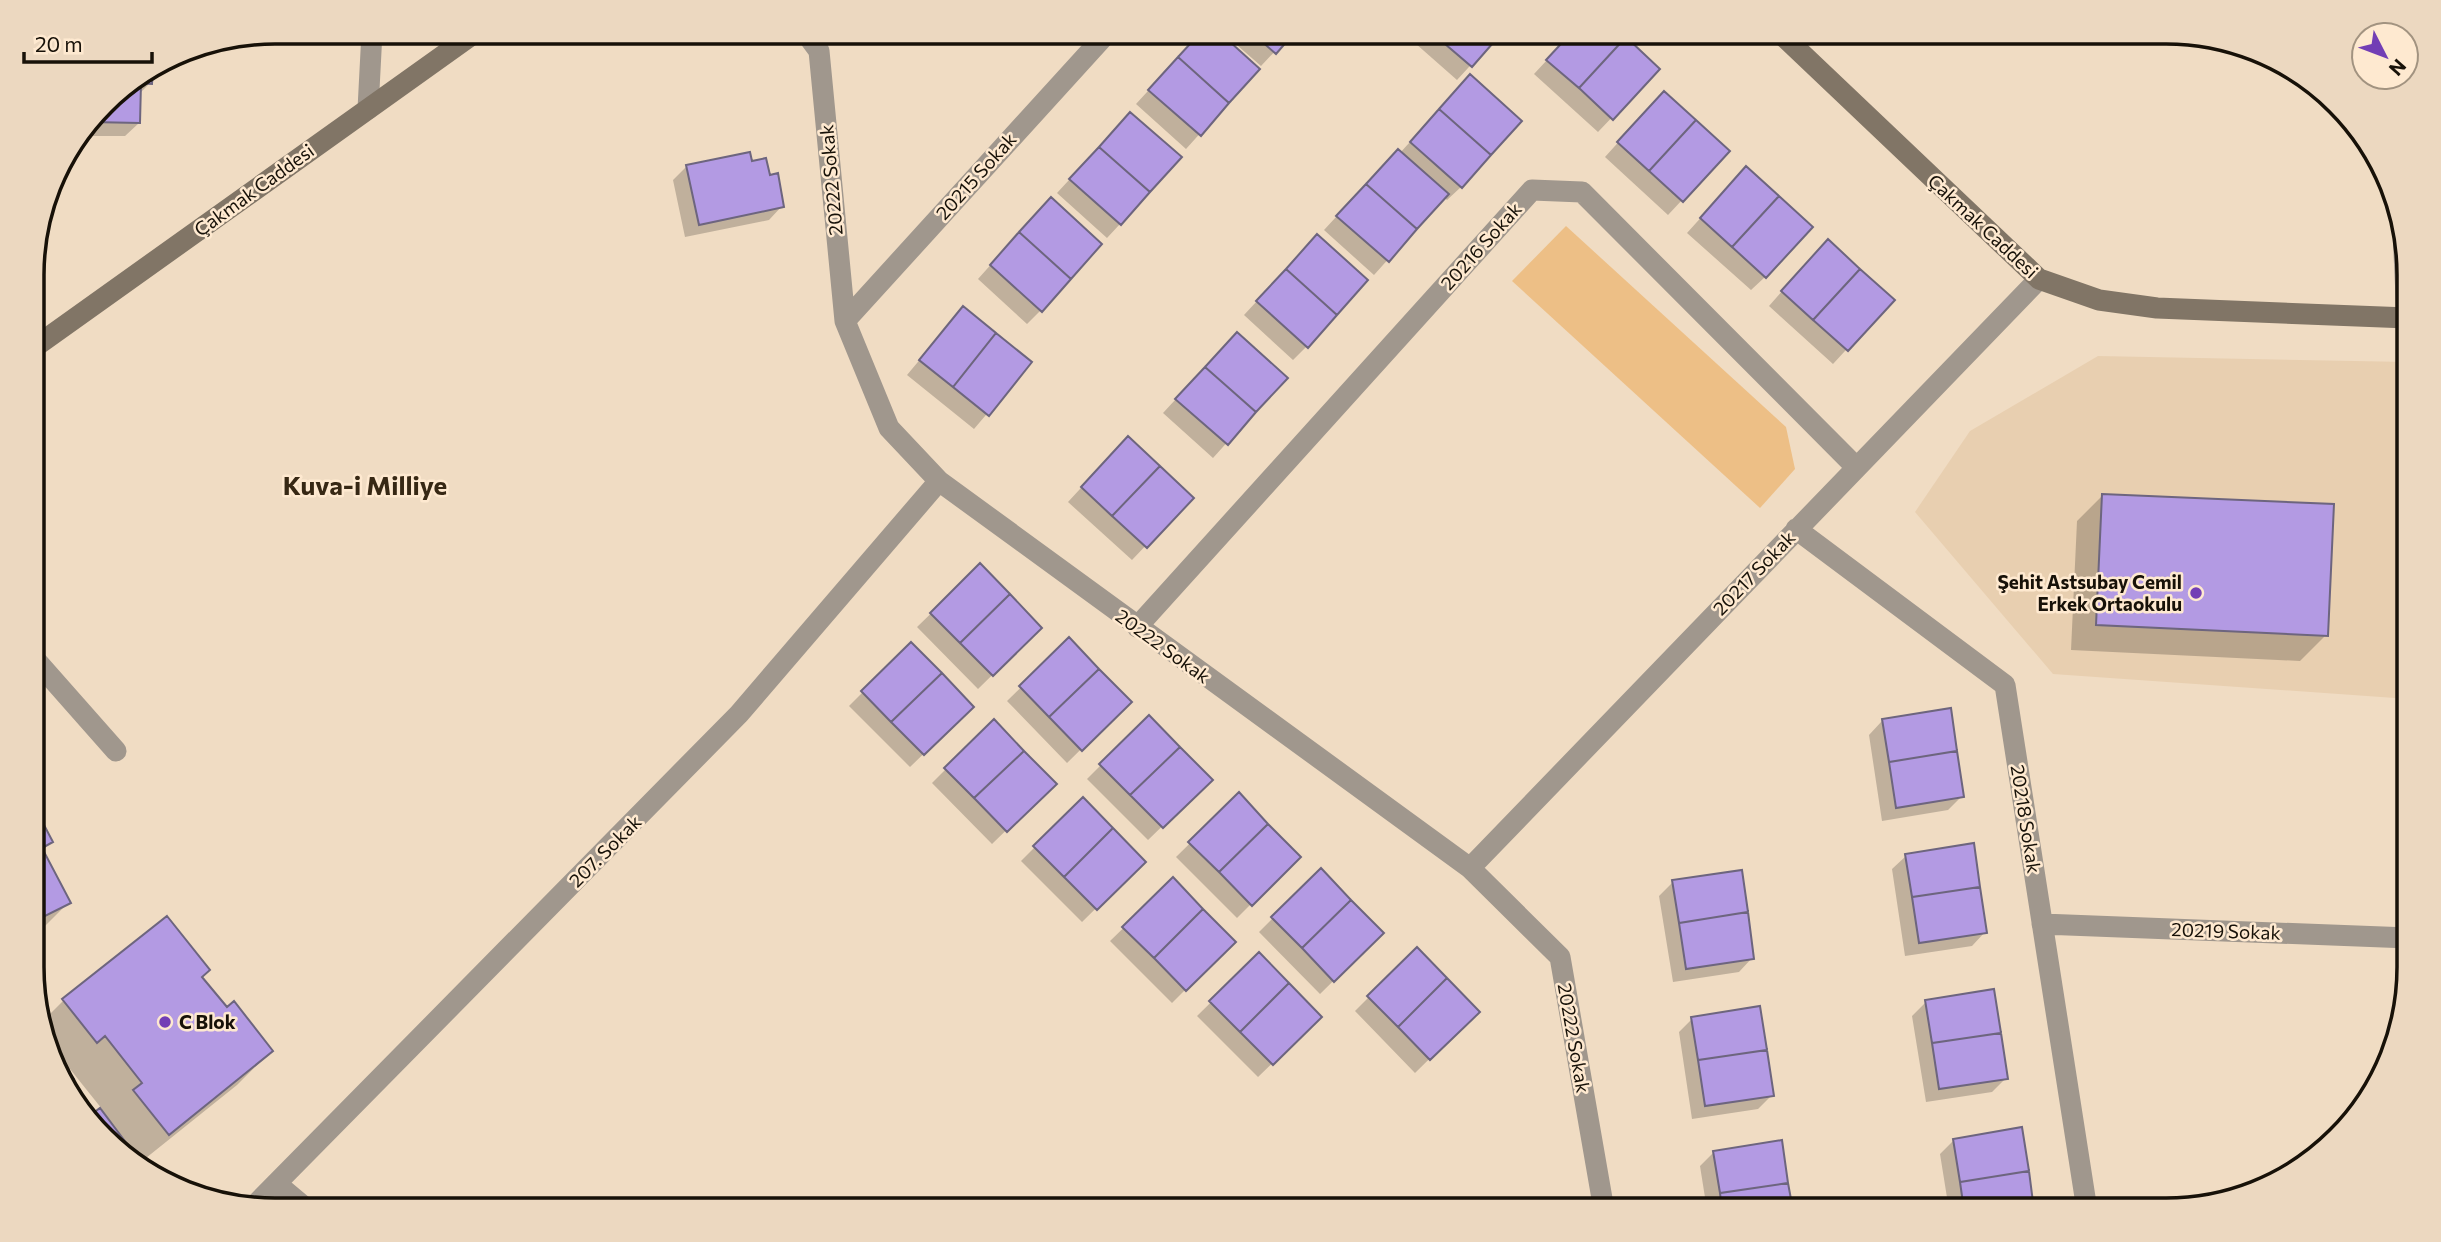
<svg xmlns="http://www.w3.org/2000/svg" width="2441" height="1242" font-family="Commissioner,sans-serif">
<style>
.built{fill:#e8cfb0}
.green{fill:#edbf86}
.shadow{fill:#0003}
.building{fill:#b39ae3;stroke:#6d657e;stroke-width:2}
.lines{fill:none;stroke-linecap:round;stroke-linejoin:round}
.street{stroke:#a0978d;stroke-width:21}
.secondary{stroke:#817566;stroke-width:21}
.poi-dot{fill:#723eb5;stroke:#fee9d0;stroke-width:2.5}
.labels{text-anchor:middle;stroke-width:5;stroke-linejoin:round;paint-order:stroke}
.street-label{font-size:19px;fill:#171108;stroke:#fee9d0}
.poi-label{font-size:19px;font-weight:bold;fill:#171108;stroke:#fee9d0;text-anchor:end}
.district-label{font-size:26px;font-weight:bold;fill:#372814;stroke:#fee9d0}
.rim{fill:none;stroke:#171108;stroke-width:3.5}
</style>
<rect width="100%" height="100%" fill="#f0dcc3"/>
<!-- built -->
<path class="built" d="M2098,356L2408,362L2409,699L2053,674L1915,512L1970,431Z"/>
<!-- green -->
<path class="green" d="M1566,226L1786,427L1795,469L1760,508L1512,281Z"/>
<!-- shadow -->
<path class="shadow" d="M1202,32H1216L1258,69L1186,149L1136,104Z
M1222,32H1293L1261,66Z
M1411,32H1501L1457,80L1407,36Z
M1573,32H1617L1658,69L1598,132L1534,74Z
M1941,32H1989L1985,36L1941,39Z
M151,69L150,83L139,94V123L125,136H81L114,92Z
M1457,90L1461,187L1447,200L1444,197L1374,275L1324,230L1384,165L1400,153Z
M1651,106L1728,151L1668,215L1605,157Z
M1117,128L1120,224L1107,238L1057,193Z
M750,164L782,206L769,220L685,237L673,180L687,166Z
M1733,182L1765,277L1751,290L1687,233Z
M1037,213L1041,310L1027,324L978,279Z
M1304,250L1307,346L1293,360L1244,315Z
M1814,255L1892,300L1833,364L1769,306Z
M963,308L1030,363L974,429L907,375Z
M1223,348L1285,378L1213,458L1163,413Z
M1115,451L1191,498L1132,560L1068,502Z
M2103,495L2326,635L2300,661L2071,650L2077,521Z
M980,566L1040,628L978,689L917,627Z
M1069,640L1129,702L1067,763L1007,701Z
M911,644L972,707L910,767L849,706Z
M1149,717L1210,780L1148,840L1087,779Z
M994,721L1054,784L992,844L932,783Z
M1882,721L1962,796L1948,810L1882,821L1869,735Z
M1239,795L1298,857L1237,918L1176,857Z
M1083,799L1143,862L1082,922L1021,861Z
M33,807L51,842L42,851L69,902L34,937Z
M1906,856L1985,932L1972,946L1905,956L1892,869Z
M1321,870L1382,933L1320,994L1259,932Z
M1173,880L1233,942L1172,1003L1110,941Z
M1673,882L1752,958L1739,972L1673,982L1659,896Z
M1417,949L1477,1012L1415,1073L1355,1011Z
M1259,955L1320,1017L1258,1077L1197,1016Z
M64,1000L227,1009L271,1051L237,1085L141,1162L73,1103L66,1086L91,1117L102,1109L70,1069L67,1072L72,1079L66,1085L42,1022Z
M1926,1002L2006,1078L1992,1092L1926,1102L1912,1016Z
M1692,1019L1772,1095L1758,1109L1692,1119L1679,1032Z
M2021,1129L2033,1210H1949L1940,1154L1954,1140Z
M1781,1142L1791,1210H1707L1700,1166L1714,1152Z"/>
<!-- building -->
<path class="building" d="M1201,32H1219L1260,69L1229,103L1178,57Z
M1251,32H1295L1276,54Z
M1431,32H1497L1500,35L1472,67Z
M1572,32H1620L1626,37L1579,88L1546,60Z
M1626,37L1660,69L1613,120L1579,88Z
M1178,57L1229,103L1201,136L1148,90Z
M153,68L152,84L128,83Z
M1470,74L1522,121L1491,155L1439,109Z
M128,83H141L140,123L91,122L114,92Z
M1664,91L1696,120L1649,171L1617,142Z
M1439,109L1491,155L1462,188L1410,142Z
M1130,112L1182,157L1150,192L1099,147Z
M1696,120L1730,151L1683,202L1649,171Z
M1099,147L1150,192L1121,225L1069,179Z
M1398,149L1449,194L1417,229L1366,184Z
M750,152L752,161L766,158L770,175L778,173L784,207L699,225L686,165Z
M1746,166L1779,196L1732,247L1700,218Z
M1366,184L1417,229L1389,262L1336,216Z
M1779,196L1813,227L1766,278L1732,247Z
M1051,197L1102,244L1071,279L1019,232Z
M1019,232L1071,279L1042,312L990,265Z
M1317,234L1368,280L1337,315L1286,269Z
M1828,239L1860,269L1813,320L1781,291Z
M1286,269L1337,315L1308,348L1256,301Z
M1860,269L1895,300L1848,351L1813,320Z
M963,306L996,333L953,387L919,360Z
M1237,332L1288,378L1256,412L1205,367Z
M996,333L1032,362L989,416L953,387Z
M1205,367L1256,412L1228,445L1175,399Z
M1128,436L1160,466L1112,516L1081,487Z
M1160,466L1194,498L1147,548L1112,516Z
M2102,494L2334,504L2328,636L2096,625Z
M980,563L1010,594L960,643L930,613Z
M1010,594L1042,628L993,676L960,643Z
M1069,637L1099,669L1049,717L1019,686Z
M911,642L942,673L891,722L861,691Z
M1099,669L1132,702L1082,751L1049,717Z
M942,673L974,707L924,755L891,722Z
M1951,708L1957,751L1889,762L1882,719Z
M1149,715L1180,747L1130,795L1099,764Z
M994,719L1024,751L974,798L944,768Z
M1180,747L1213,780L1163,828L1130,795Z
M1024,751L1057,784L1007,832L974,798Z
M1957,751L1964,797L1896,808L1889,762Z
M1239,792L1268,824L1219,872L1188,842Z
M1083,797L1113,828L1064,877L1033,846Z
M33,804L53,842L42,848L71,903L33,922Z
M1268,824L1301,857L1252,906L1219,872Z
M1113,828L1146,862L1097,910L1064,877Z
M1974,843L1980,887L1912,897L1905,854Z
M1321,868L1351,900L1302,948L1271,917Z
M1742,870L1748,912L1679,923L1672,880Z
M1173,877L1203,909L1154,958L1122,927Z
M1980,887L1987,933L1919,943L1912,897Z
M1351,900L1384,933L1334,982L1302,948Z
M1203,909L1236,942L1186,991L1154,958Z
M1748,912L1754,959L1686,969L1679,923Z
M167,916L210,970L202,977L227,1007L234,1001L273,1051L169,1135L133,1090L142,1083L105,1036L97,1043L62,999Z
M1417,947L1447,978L1398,1027L1367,996Z
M1259,952L1289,983L1240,1032L1209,1001Z
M1447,978L1480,1012L1430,1060L1398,1027Z
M1289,983L1322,1017L1273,1065L1240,1032Z
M1994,989L2001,1033L1932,1043L1925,1000Z
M1760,1006L1767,1050L1698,1060L1691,1017Z
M2001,1033L2008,1079L1939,1089L1932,1043Z
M1767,1050L1774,1096L1705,1106L1698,1060Z
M54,1053L74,1079L67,1084L92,1114L100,1108L142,1164L73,1103Z
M2022,1127L2029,1171L1960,1182L1953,1139Z
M1782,1140L1788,1183L1720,1193L1713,1151Z
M2029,1171L2034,1210H1964L1960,1182Z
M1788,1183L1793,1210H1722L1720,1193Z"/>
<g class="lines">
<!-- street -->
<path class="street" d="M805,32L819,51L845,321L889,428L939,481L1470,868L1560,957L1604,1210
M368,109L372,32
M2403,231L2407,318
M845,321L1108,32
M1796,529L2005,685L2087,1210
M1137,627L1532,190L1582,192L1856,467
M33,657L116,751
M1470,868L2039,279
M2042,924L2409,938
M277,1184L308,1210
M254,1206L739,714L939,481"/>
<!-- secondary -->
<path class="secondary" d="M1779,32L2039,279L2099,300L2157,308L2408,318
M32,349L476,32"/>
</g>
<!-- markers -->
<g class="poi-dot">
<circle cx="2196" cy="593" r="7"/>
<circle cx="165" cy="1022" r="7"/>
</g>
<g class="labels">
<!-- street labels -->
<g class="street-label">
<text transform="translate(976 176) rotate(-48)" y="7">20215 Sokak</text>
<text transform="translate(831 180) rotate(-95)" y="7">20222 Sokak</text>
<text transform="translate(254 190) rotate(-36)" y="7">Çakmak Caddesi</text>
<text transform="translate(1983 226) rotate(43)" y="7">Çakmak Caddesi</text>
<text transform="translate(1481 246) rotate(-48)" y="7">20216 Sokak</text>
<text transform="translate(1754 573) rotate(-46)" y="7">20217 Sokak</text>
<text transform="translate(1163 646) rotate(36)" y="7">20222 Sokak</text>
<text transform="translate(2026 819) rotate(81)" y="7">20218 Sokak</text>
<text transform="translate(605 851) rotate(-45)" y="7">207. Sokak</text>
<text transform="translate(2226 931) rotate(2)" y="7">20219 Sokak</text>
<text transform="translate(1574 1038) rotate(80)" y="7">20222 Sokak</text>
</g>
<!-- poi labels -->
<g class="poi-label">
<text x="2182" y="589">Şehit Astsubay Cemil<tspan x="2182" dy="22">Erkek Ortaokulu</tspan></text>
<text x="179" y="1029" text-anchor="start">C Blok</text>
</g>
<!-- district labels -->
<g class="district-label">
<text x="365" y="495">Kuva-i̇ Milliye</text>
</g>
</g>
<!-- crop -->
<path d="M0 0H2441V1242H0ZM275 44H2166A231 231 0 0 1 2397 275V967A231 231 0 0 1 2166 1198H275A231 231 0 0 1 44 967V275A231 231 0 0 1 275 44Z" fill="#ecd8c0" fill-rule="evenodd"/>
<path class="rim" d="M275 44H2166A231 231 0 0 1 2397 275V967A231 231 0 0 1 2166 1198H275A231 231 0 0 1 44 967V275A231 231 0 0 1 275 44Z"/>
<!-- north arrow -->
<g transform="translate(2385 56) rotate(132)"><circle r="33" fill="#fee9d0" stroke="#a29380" stroke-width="2"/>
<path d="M0-5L12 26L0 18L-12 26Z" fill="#723eb5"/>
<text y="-10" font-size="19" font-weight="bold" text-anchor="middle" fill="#171108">N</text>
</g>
<!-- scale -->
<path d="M24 52v10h128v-10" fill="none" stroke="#171108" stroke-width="3.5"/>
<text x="35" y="52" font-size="21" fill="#171108" stroke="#fee9d0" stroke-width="5" paint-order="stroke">20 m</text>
</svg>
